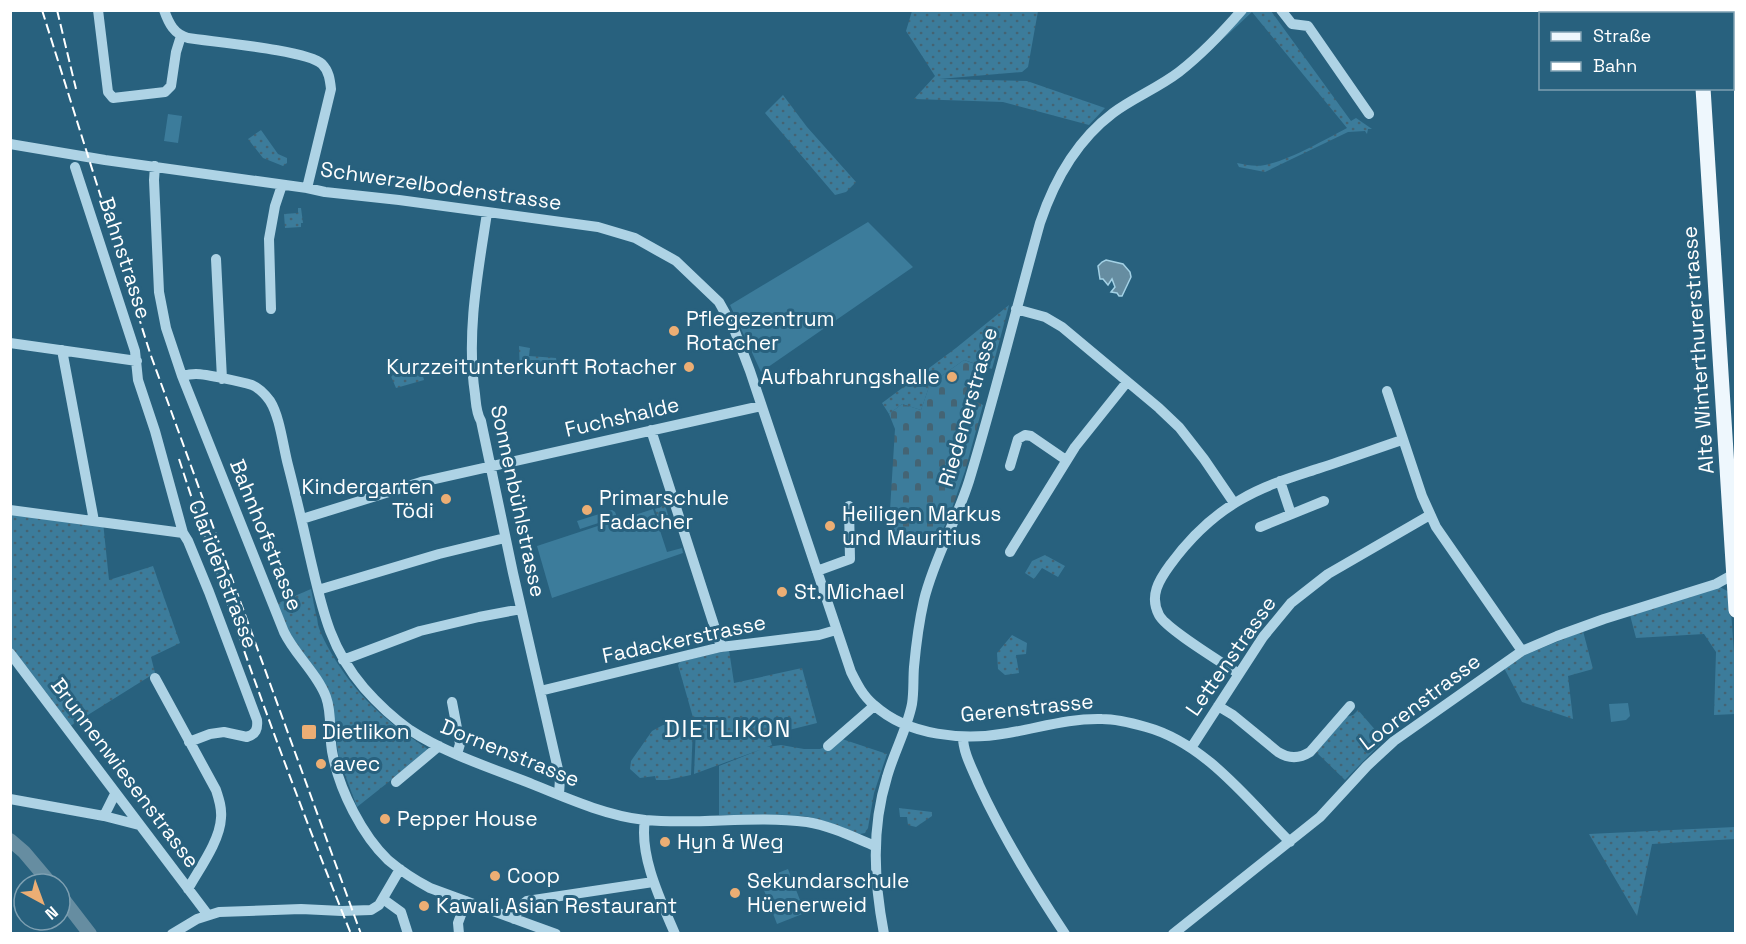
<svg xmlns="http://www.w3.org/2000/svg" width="1746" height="944" font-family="'Space Grotesk',sans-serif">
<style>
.grass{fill:url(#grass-dots)}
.cemetery{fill:url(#cemetery-stones)}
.garden{fill:#3c7c9b}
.water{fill:#668da1;stroke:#a3d1e5;stroke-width:1.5}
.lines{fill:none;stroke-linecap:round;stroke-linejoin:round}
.river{stroke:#668da1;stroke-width:14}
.minor{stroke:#aed3e5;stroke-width:10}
.major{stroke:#eef7fd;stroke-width:15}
.rail{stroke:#fff;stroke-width:2;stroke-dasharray:10 4.5;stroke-linecap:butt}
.poi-dot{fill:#ecae74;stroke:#28617e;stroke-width:2}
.labels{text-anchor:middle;stroke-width:6;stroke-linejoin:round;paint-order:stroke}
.street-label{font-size:21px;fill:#fff;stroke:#28617e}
.poi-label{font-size:21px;fill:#fff;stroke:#28617e;text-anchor:start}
.quarter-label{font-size:24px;letter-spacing:1.5px;fill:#fff;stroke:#28617e}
</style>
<defs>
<pattern id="grass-dots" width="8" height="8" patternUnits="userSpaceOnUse" patternTransform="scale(1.5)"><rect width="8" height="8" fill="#3c7c9b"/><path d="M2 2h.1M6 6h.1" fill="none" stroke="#446474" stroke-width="1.8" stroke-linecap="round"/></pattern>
<pattern id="cemetery-stones" width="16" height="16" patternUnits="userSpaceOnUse" patternTransform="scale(1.5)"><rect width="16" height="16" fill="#3c7c9b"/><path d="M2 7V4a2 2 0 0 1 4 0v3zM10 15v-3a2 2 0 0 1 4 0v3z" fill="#446474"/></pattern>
</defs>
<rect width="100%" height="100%" fill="#28617e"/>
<!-- grass -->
<path class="grass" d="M912,11H1038L1028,67L1022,72L939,79L1027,81L1105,108L1089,125L1003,102L914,99L935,76L906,31Z
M1247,11H1271L1351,121L1356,118L1372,129H1368L1367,134L1365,131L1348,132L1265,172L1239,167L1237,163C1247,165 1255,167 1265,165C1290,160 1324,140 1347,128L1252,12L1223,39Z
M783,95L807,127L856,182L846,192L835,195L765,113Z
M261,130L278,154L287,158V163L283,166L263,158L248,139Z
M298,208H301L303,223H301V227L285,228L284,214L298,213Z
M1009,305L992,369L964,360L930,384L921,410L902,404L889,414L882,403L956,348Z
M519,346L530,348L529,356L556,358L557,365L538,367L520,374Z
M396,366L421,369L424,380L396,388L390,374Z
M665,505L672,527L662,530L655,509Z
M11,510L103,522L109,580L153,566L180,643L151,657L155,673L67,728L11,654Z
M1045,555L1065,566L1058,577L1042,568L1034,579L1025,573L1032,561Z
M1720,587L1729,592L1730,597L1735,666V714L1714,715L1716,652L1704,634L1636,638L1630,615Z
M311,589L316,615C318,619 317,623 319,628C323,639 330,651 336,661C363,703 388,722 429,750L357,807L339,759L331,705L294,645L276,604Z
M1583,631L1593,669L1568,676L1573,719L1522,702L1504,668L1525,655Z
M1012,635L1027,643L1026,654L1016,655L1019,673L1005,675L998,669L997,653Z
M729,650L734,683L802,668L817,723L769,735L772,745L767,747L781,745L804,749H820L828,746L839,738L887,754L874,793L868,828L865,833L860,834L828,822L805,816L719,815V766L762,749L694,774L696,728L678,665L680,662Z
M1358,710L1384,740L1345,780L1316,752L1346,717L1353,715Z
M671,724H690L693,727L691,775L667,780H656L655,776L640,778L630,769L631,761L652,731L663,725Z
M899,808L932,812V816L916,827L908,825L907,817H900Z
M1735,827V839L1652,844L1637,916L1589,834Z"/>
<!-- cemetery -->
<path class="cemetery" d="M964,360L986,368L977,402L983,405L965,471L951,511L935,547L888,543L895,429L889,414L902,404L921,410L930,384Z"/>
<!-- garden -->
<path class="garden" d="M168,114L182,116L178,143L164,141Z
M868,222L913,267L761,372L730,305Z
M653,509L667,552L682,548L683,553L552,598L537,546L625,517H629Z
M612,510L615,512L617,517L580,529L577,521Z
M1628,703L1630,716L1626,720L1611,722L1609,704Z
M788,869L805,913L777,924L760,880Z"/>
<!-- water -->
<path class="water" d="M1106,260L1123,264L1130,272L1131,277L1122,296H1119L1117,293L1111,292L1115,287L1112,279L1108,285L1103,279H1100L1098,266L1102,262Z"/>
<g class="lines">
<!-- river -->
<path class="river" d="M10,840L24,852L51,884
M60,895L90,934"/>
<!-- minor -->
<path class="minor" d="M98,10L108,92L113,98L165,92L171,86L176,52L181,36
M164,10C169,24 174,34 188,38C213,42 307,50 322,64C329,71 330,80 331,89L307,188
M1281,10L1292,24L1308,26L1369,114
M10,144L105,160L307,188L325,192L399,200L598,227L635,238L676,261L719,302L734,329L750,371L851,672C857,684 863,696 874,705C908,736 964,741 1008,733C1039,728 1069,718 1102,719C1116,719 1132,723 1146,727C1205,743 1248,800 1290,842
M155,166L154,180L159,292L166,328L182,376L284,632C295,655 317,673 326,697C333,716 328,736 333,756C340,791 362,835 388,860C401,871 415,880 430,888L556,934
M75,167L135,351L138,380L155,431L183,533L188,541L209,592L257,720C258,729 256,734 247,737L224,732L210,734L189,742
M487,213C478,272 466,334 475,394C476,403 476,413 481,421L513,573L560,778L559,795
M216,259L222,379
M271,309L269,239L275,206L282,185
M1016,309L1045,317L1062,327L1159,408L1179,427L1204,459L1234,503
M10,343L137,361
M62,350L94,521
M182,376C186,375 191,374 196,374C206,374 242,382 252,385C259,388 265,394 270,401C280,417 283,446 288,465C296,496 303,526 310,557C322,608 329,647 364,688C378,704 393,718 410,730C445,753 488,767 527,782C564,797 606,816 645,820C699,825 754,815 807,822C831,826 853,837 875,846
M1387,391L1422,496L1436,527L1522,651
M651,430L721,647
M1010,466L1018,439L1025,435L1031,436L1066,460
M1280,481L1291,514
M10,510L183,533
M302,519L421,482L761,406
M1260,527L1324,501
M1010,552L1075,447L1127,382
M817,571L850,559L849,506
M318,590L439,554L505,538
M10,653L208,915
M343,660L420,631L479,617L521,609
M1239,674C1223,663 1166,629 1159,615C1149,596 1159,580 1170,565C1189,539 1212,516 1240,500C1265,485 1293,477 1320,468C1348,459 1375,449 1402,440
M155,678L216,790C219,799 222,808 221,818C220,841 199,869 188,889
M540,691L721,647L819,635L836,630
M452,702L460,744L457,754
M1218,706L1233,715L1278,752C1289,759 1299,759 1310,752L1350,706
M963,737C963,753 973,770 979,785C1003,837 1033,886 1065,934
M828,746L874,706
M1191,748L1263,637L1291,603L1328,574L1430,515
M396,782L439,746
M10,799L104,816L139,825
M104,816L115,794
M645,820C639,856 661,901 675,934
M383,899L401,912L408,934
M514,919L522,905L527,901L653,882
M172,934L197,919L219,912L301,909L342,911L371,910L379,905L400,869
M459,934L458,923L466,901
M884,934C874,881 871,829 887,777C894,752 907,729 912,704C914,692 913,679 914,667C916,645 919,622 924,600C934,559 956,522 969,481C995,396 1016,309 1040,223C1054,181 1076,141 1113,113C1133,98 1158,88 1179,72C1202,54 1223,32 1242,10
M1173,934L1320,817L1367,766L1394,741L1522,651L1557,636L1604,619L1716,584L1736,573"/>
<!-- major -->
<path class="major" d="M1698,10V14
M1703,88L1736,610"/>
<!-- rail -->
<path class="rail" d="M42,10L150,353L361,934
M57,10L76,89
M179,459C231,619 288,777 351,934"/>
</g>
<!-- markers -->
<g class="poi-dot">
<circle cx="674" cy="331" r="6"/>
<circle cx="689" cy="367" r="6"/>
<circle cx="952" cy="377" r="6"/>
<circle cx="446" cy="499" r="6"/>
<circle cx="587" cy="510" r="6"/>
<circle cx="830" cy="526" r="6"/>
<circle cx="782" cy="592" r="6"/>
<rect x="301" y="724" width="16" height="16" rx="3"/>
<circle cx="321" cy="764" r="6"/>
<circle cx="385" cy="819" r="6"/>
<circle cx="665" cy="842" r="6"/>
<circle cx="495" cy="876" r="6"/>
<circle cx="735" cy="893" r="6"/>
<circle cx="424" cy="906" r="6"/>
</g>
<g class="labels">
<!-- street labels -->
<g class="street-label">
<text transform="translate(441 186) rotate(8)" y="7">Schwerzelbodenstrasse</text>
<text transform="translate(125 258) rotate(72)" y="7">Bahnstrasse</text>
<text transform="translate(1698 350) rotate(-94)" y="7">Alte Winterthurerstrasse</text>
<text transform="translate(968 407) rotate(-74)" y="7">Riedenerstrasse</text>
<text transform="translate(622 417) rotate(-13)" y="7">Fuchshalde</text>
<text transform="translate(518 501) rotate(78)" y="7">Sonnenbühlstrasse</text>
<text transform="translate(266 535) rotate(68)" y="7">Bahnhofstrasse</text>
<text transform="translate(223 574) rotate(69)" y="7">Claridenstrasse</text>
<text transform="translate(684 639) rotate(-12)" y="7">Fadackerstrasse</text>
<text transform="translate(1231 656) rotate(-55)" y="7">Lettenstrasse</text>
<text transform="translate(1420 702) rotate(-37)" y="7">Loorenstrasse</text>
<text transform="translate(1027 708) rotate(-6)" y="7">Gerenstrasse</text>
<text transform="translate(510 753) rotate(22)" y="7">Dornenstrasse</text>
<text transform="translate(125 773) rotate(53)" y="7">Brunnenwiesenstrasse</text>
</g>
<!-- poi labels -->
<g class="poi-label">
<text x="686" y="326">Pflegezentrum<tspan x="686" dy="24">Rotacher</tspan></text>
<text x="677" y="374" text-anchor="end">Kurzzeitunterkunft Rotacher</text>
<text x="940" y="384" text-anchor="end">Aufbahrungshalle</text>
<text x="434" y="494" text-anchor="end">Kindergarten<tspan x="434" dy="24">Tödi</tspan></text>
<text x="599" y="505">Primarschule<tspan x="599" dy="24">Fadacher</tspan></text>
<text x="842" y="521">Heiligen Markus<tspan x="842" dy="24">und Mauritius</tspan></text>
<text x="794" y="599">St. Michael</text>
<text x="322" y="739">Dietlikon</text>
<text x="333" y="771">avec</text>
<text x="397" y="826">Pepper House</text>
<text x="677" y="849">Hyn &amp; Weg</text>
<text x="507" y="883">Coop</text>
<text x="747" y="888">Sekundarschule<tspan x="747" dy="24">Hüenerweid</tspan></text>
<text x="436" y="913">Kawali Asian Restaurant</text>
</g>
<!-- quarter labels -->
<g class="quarter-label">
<text x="728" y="737">DIETLIKON</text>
</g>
</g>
<!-- border -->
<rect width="1746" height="944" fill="none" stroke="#ffffff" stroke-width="24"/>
<!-- legend -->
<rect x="1539" y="12" width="195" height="78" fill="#28617e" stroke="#7ea0b2" stroke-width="1.5"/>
<rect x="1551" y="32" width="30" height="9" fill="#eef7fd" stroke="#7ea0b2" stroke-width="1.5"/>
<text x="1593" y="42" font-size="18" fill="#ffffff">Straße</text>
<rect x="1551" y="62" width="30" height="9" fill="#ffffff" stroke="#7ea0b2" stroke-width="1.5"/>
<text x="1593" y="72" font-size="18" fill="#ffffff">Bahn</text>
<!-- north arrow -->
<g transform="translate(42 902) rotate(139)"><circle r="28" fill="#28617e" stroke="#7ea0b2" stroke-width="1.5"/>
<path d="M0-4.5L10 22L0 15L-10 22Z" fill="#ecae74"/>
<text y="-9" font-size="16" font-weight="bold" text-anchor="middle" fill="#ffffff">N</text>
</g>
</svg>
